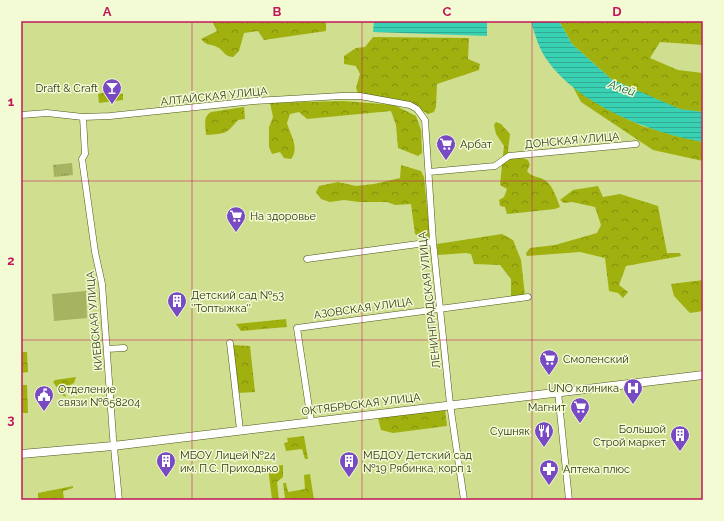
<svg xmlns="http://www.w3.org/2000/svg" width="724" height="521" font-family="Raleway,sans-serif">
<style>
.green{fill:#a6b360}
.forest{fill:url(#forest-crowns)}
.park{fill:url(#park-tufts)}
.water{fill:url(#water-rules)}
.lines{fill:none;stroke-linecap:round;stroke-linejoin:round}
.minor-casing{stroke:#4e561b;stroke-width:7}
.major-casing{stroke:#4e561b;stroke-width:9}
.minor{stroke:#fff;stroke-width:6}
.major{stroke:#fff;stroke-width:8}
.grid{fill:none;stroke:#c2185b;stroke-width:1;stroke-opacity:0.55}
.labels{text-anchor:middle;stroke-width:3;stroke-linejoin:round;paint-order:stroke}
.poi-label{font-size:11px;fill:#323717;stroke:#f3fbd4;text-anchor:start}
.street-label{font-size:11px;fill:#323717;stroke:#f3fbd4}
.water-label{font-size:12px;font-style:italic;fill:#075d4e;stroke:#f3fbd4}
.neatline{fill:none;stroke:#c2185b;stroke-width:1.5}
.grid-label{font-size:13px;text-anchor:middle;font-weight:bold;fill:#c2185b}
</style>
<defs>
<pattern id="forest-crowns" width="20" height="18" patternUnits="userSpaceOnUse"><rect width="20" height="18" fill="#a0b10f"/><path d="M2 6a3 3 0 1 1 6 0M12 15a3 3 0 1 1 6 0" fill="none" stroke="#83910d"/></pattern>
<pattern id="park-tufts" width="24" height="20" patternUnits="userSpaceOnUse"><rect width="24" height="20" fill="#a6b360"/><path d="M3 7l-1-3M5 7V3M7 7l1-3M15 17l-1-3M17 17v-4M19 17l1-3" fill="none" stroke="#88924e"/></pattern>
<pattern id="water-rules" width="6" height="5" patternUnits="userSpaceOnUse"><rect width="6" height="5" fill="#39d1b4"/><path d="M0 2.5h6" fill="none" stroke="#31aa91"/></pattern>
</defs>
<rect width="100%" height="100%" fill="#d0de8f"/>
<!-- green -->
<path class="green" d="M86,291L87,318L54,321L52,294Z"/>
<!-- forest -->
<path class="forest" d="M212,21H326V31L264,40L258,31L244,33L239,51L233,57C223,56 224,50 217,47C209,43 208,47 201,39L217,31Z
M559,21H703V45L660,42L650,58L678,70L703,73V112L680,110L611,79L572,44Z
M373,37L469,38L468,59L480,64L479,70L437,84L436,107L434,112L428,114L412,104L401,100L379,98L358,93L356,88L360,74L356,66L344,64V56L356,48L365,47Z
M573,87L611,111L642,126L703,142V161L653,150L581,102Z
M109,91L123,94V100L99,103L98,94Z
M343,101L394,105L416,116L421,130L422,153L418,156L398,148L396,125L391,111L307,119L299,112L290,114L287,123C290,134 300,148 291,159L284,158L280,152L272,154L269,147V127L273,117L270,103Z
M244,107L245,119L238,120C225,135 227,133 206,135C206,127 202,117 211,112Z
M496,122L501,124L510,134L508,151L510,159L523,158L528,160L530,165L527,171C532,178 540,176 546,181C553,186 557,199 560,207L555,209L507,214L505,207L500,206L499,200L504,197L507,189L500,185L504,146L496,134L494,125Z
M401,165L421,171L424,177L430,237L423,240L415,234L411,204L395,205L387,202H359L344,200L330,202L321,199L316,192L319,186L338,182L356,186L374,184L400,178Z
M598,186L603,197L620,194L658,206L667,253H680L681,256L626,266L619,285L628,292L623,298L618,293L609,291L605,258L580,252L527,256L526,253L530,248L555,245L597,233L601,225L595,207L572,202L564,203L560,200L573,190Z
M502,234L513,240L521,260L525,296L511,298V279L500,265L474,264L471,254L466,253L438,255L437,244Z
M703,280V311L690,313L674,296L671,284Z
M286,319L287,327L241,331L236,324Z
M233,345L250,346L255,392L238,393Z
M21,352H27L28,372L21,373Z
M76,377L74,383L63,389L66,397L62,395L53,382L55,380Z
M21,385H27L28,413H21Z
M445,409L447,426L393,433L381,430L378,418Z
M304,436L308,459H305L302,449L286,451L284,443L288,442L287,438Z
M283,465V477L277,482L279,500L285,498L283,483H286L288,492L305,489L304,475L310,474L314,500H272L268,467Z
M73,486V488L63,491L64,500L38,499V493Z"/>
<!-- park -->
<path class="park" d="M72,163L73,175L54,177L53,165Z"/>
<!-- water -->
<path class="water" d="M374,21H487V36L373,32Z
M531,21H559L572,44L611,79L680,109L703,112V142C651,133 578,105 547,60C539,49 535,35 531,21Z"/>
<g class="lines">
<!-- minor casing -->
<g class="minor-casing">
<path id="minor" d="M21,115L47,113L83,117L110,116L254,101L341,96H360L410,105L417,109L425,120L433,242L450,404L464,500
M83,117L85,154L82,159L95,252L102,284L113,437L119,500
M429,172L495,166L509,156L636,144
M307,259L433,242
M230,343L240,430
M107,349L124,348
M558,392L569,500
M311,421L297,328L528,297"/>
</g>
<!-- major casing -->
<g class="major-casing">
<path id="major" d="M21,454L113,446L703,375"/>
</g>
<!-- minor -->
<use href="#minor" class="minor"/>
<!-- major -->
<use href="#major" class="major"/>
</g>
<!-- grid -->
<path class="grid" d="M192,21V500M362,21V500M532,21V500M21,181H703M21,340H703"/>
<!-- icons -->
<defs>
<g id="bar-pin" transform="scale(1)"><path d="M0 17L-7.5 6A9.5 9.5 0 1 1 7.5 6Z" fill="#784bc4" stroke="#f3fbd4"/><path d="M-6-5H6L.8 .8V4.5H3.5V6h-7V4.5H-.8V.8Z" fill="#fff"/></g>
<g id="supermarket-pin" transform="scale(1)"><path d="M0 17L-7.5 6A9.5 9.5 0 1 1 7.5 6Z" fill="#784bc4" stroke="#f3fbd4"/><path d="M-6-5.5h2.5l.6 2H6L4.5 2H-2.5L-4.4-4H-6ZM-1.5 3.2a1.3 1.3 0 1 0 .1 0ZM3 3.2a1.3 1.3 0 1 0 .1 0Z" fill="#fff"/></g>
<g id="building-pin" transform="scale(1)"><path d="M0 17L-7.5 6A9.5 9.5 0 1 1 7.5 6Z" fill="#784bc4" stroke="#f3fbd4"/><path d="M-4-6H4V6H1V3H-1V6H-4ZM-2.5-4.3h1.7v1.8h-1.7ZM.8-4.3h1.7v1.8H.8ZM-2.5-1h1.7V.8h-1.7ZM.8-1h1.7V.8H.8Z" fill="#fff"/></g>
<g id="hospital-pin" transform="scale(1)"><path d="M0 17L-7.5 6A9.5 9.5 0 1 1 7.5 6Z" fill="#784bc4" stroke="#f3fbd4"/><path d="M-5-5h3v3.5h4V-5h3V5h-3V1.5h-4V5h-3Z" fill="#fff"/></g>
<g id="civic-pin" transform="scale(1)"><path d="M0 17L-7.5 6A9.5 9.5 0 1 1 7.5 6Z" fill="#784bc4" stroke="#f3fbd4"/><path d="M-.6-6.5H3V-4.5H.6V-3L4-1V1h2V6H-6V1h2V-1L-.6-3ZM-1.2 2.5V6h2.4V2.5Z" fill="#fff"/></g>
<g id="restaurant-pin" transform="scale(1)"><path d="M0 17L-7.5 6A9.5 9.5 0 1 1 7.5 6Z" fill="#784bc4" stroke="#f3fbd4"/><path d="M-5-6h1v4h1v-4h1v4h1v-4h1v5L-1.5 .5V6h-2V.5L-5-1ZM5-6V6H3V1.5H1.5Q1.5-4 5-6Z" fill="#fff"/></g>
<g id="pharmacy-pin" transform="scale(1)"><path d="M0 17L-7.5 6A9.5 9.5 0 1 1 7.5 6Z" fill="#784bc4" stroke="#f3fbd4"/><path d="M-2-6h4v4h4v4h-4v4h-4v-4h-4v-4h4Z" fill="#fff"/></g>
</defs>
<g fill-rule="evenodd">
<use href="#bar-pin" x="112" y="88"/>
<use href="#supermarket-pin" x="446" y="144"/>
<use href="#supermarket-pin" x="236" y="216"/>
<use href="#building-pin" x="177" y="301"/>
<use href="#supermarket-pin" x="549" y="359"/>
<use href="#hospital-pin" x="633" y="388"/>
<use href="#civic-pin" x="44" y="395"/>
<use href="#supermarket-pin" x="580" y="407"/>
<use href="#restaurant-pin" x="544" y="431"/>
<use href="#building-pin" x="680" y="435"/>
<use href="#building-pin" x="166" y="461"/>
<use href="#building-pin" x="349" y="461"/>
<use href="#pharmacy-pin" x="549" y="469"/>
</g>
<g class="labels">
<!-- poi labels -->
<g class="poi-label">
<text x="98" y="92" text-anchor="end">Draft &amp; Craft</text>
<text x="460" y="148">Арбат</text>
<text x="250" y="220">На здоровье</text>
<text x="191" y="299">Детский сад №53<tspan x="191" dy="13">''Топтыжка''</tspan></text>
<text x="563" y="363">Смоленский</text>
<text x="619" y="392" text-anchor="end">UNO клиника</text>
<text x="58" y="393">Отделение<tspan x="58" dy="13">связи №658204</tspan></text>
<text x="566" y="411" text-anchor="end">Магнит</text>
<text x="666" y="433" text-anchor="end">Большой<tspan x="666" dy="13">Строй маркет</tspan></text>
<text x="530" y="435" text-anchor="end">Сушняк</text>
<text x="180" y="459">МБОУ Лицей №24<tspan x="180" dy="13">им. П.С. Приходько</tspan></text>
<text x="363" y="459">МБДОУ Детский сад<tspan x="363" dy="13">№19 Рябинка, корп 1</tspan></text>
<text x="563" y="473">Аптека плюс</text>
</g>
<!-- street labels -->
<g class="street-label">
<text transform="translate(214 96) rotate(-6)" y="4">АЛТАЙСКАЯ УЛИЦА</text>
<text transform="translate(572 140) rotate(-5)" y="4">ДОНСКАЯ УЛИЦА</text>
<text transform="translate(429 300) rotate(-96)" y="4">ЛЕНИНГРАДСКАЯ УЛИЦА</text>
<text transform="translate(363 308) rotate(-8)" y="4">АЗОВСКАЯ УЛИЦА</text>
<text transform="translate(94 321) rotate(-95)" y="4">КИЕВСКАЯ УЛИЦА</text>
<text transform="translate(361 404) rotate(-7)" y="4">ОКТЯБРЬСКАЯ УЛИЦА</text>
</g>
<!-- water labels -->
<g class="water-label">
<text transform="translate(622 88) rotate(19)" y="4">Алей</text>
</g>
</g>
<!-- border -->
<rect width="724" height="521" fill="none" stroke="#f3fbd4" stroke-width="44"/>
<rect x="22" y="22" width="680" height="477" class="neatline"/>
<g class="grid-label">
<text x="107" y="16">A</text>
<text x="277" y="16">B</text>
<text x="447" y="16">C</text>
<text x="617" y="16">D</text>
<text x="11" y="106">1</text>
<text x="11" y="265">2</text>
<text x="11" y="424">3</text>
</g>
</svg>
